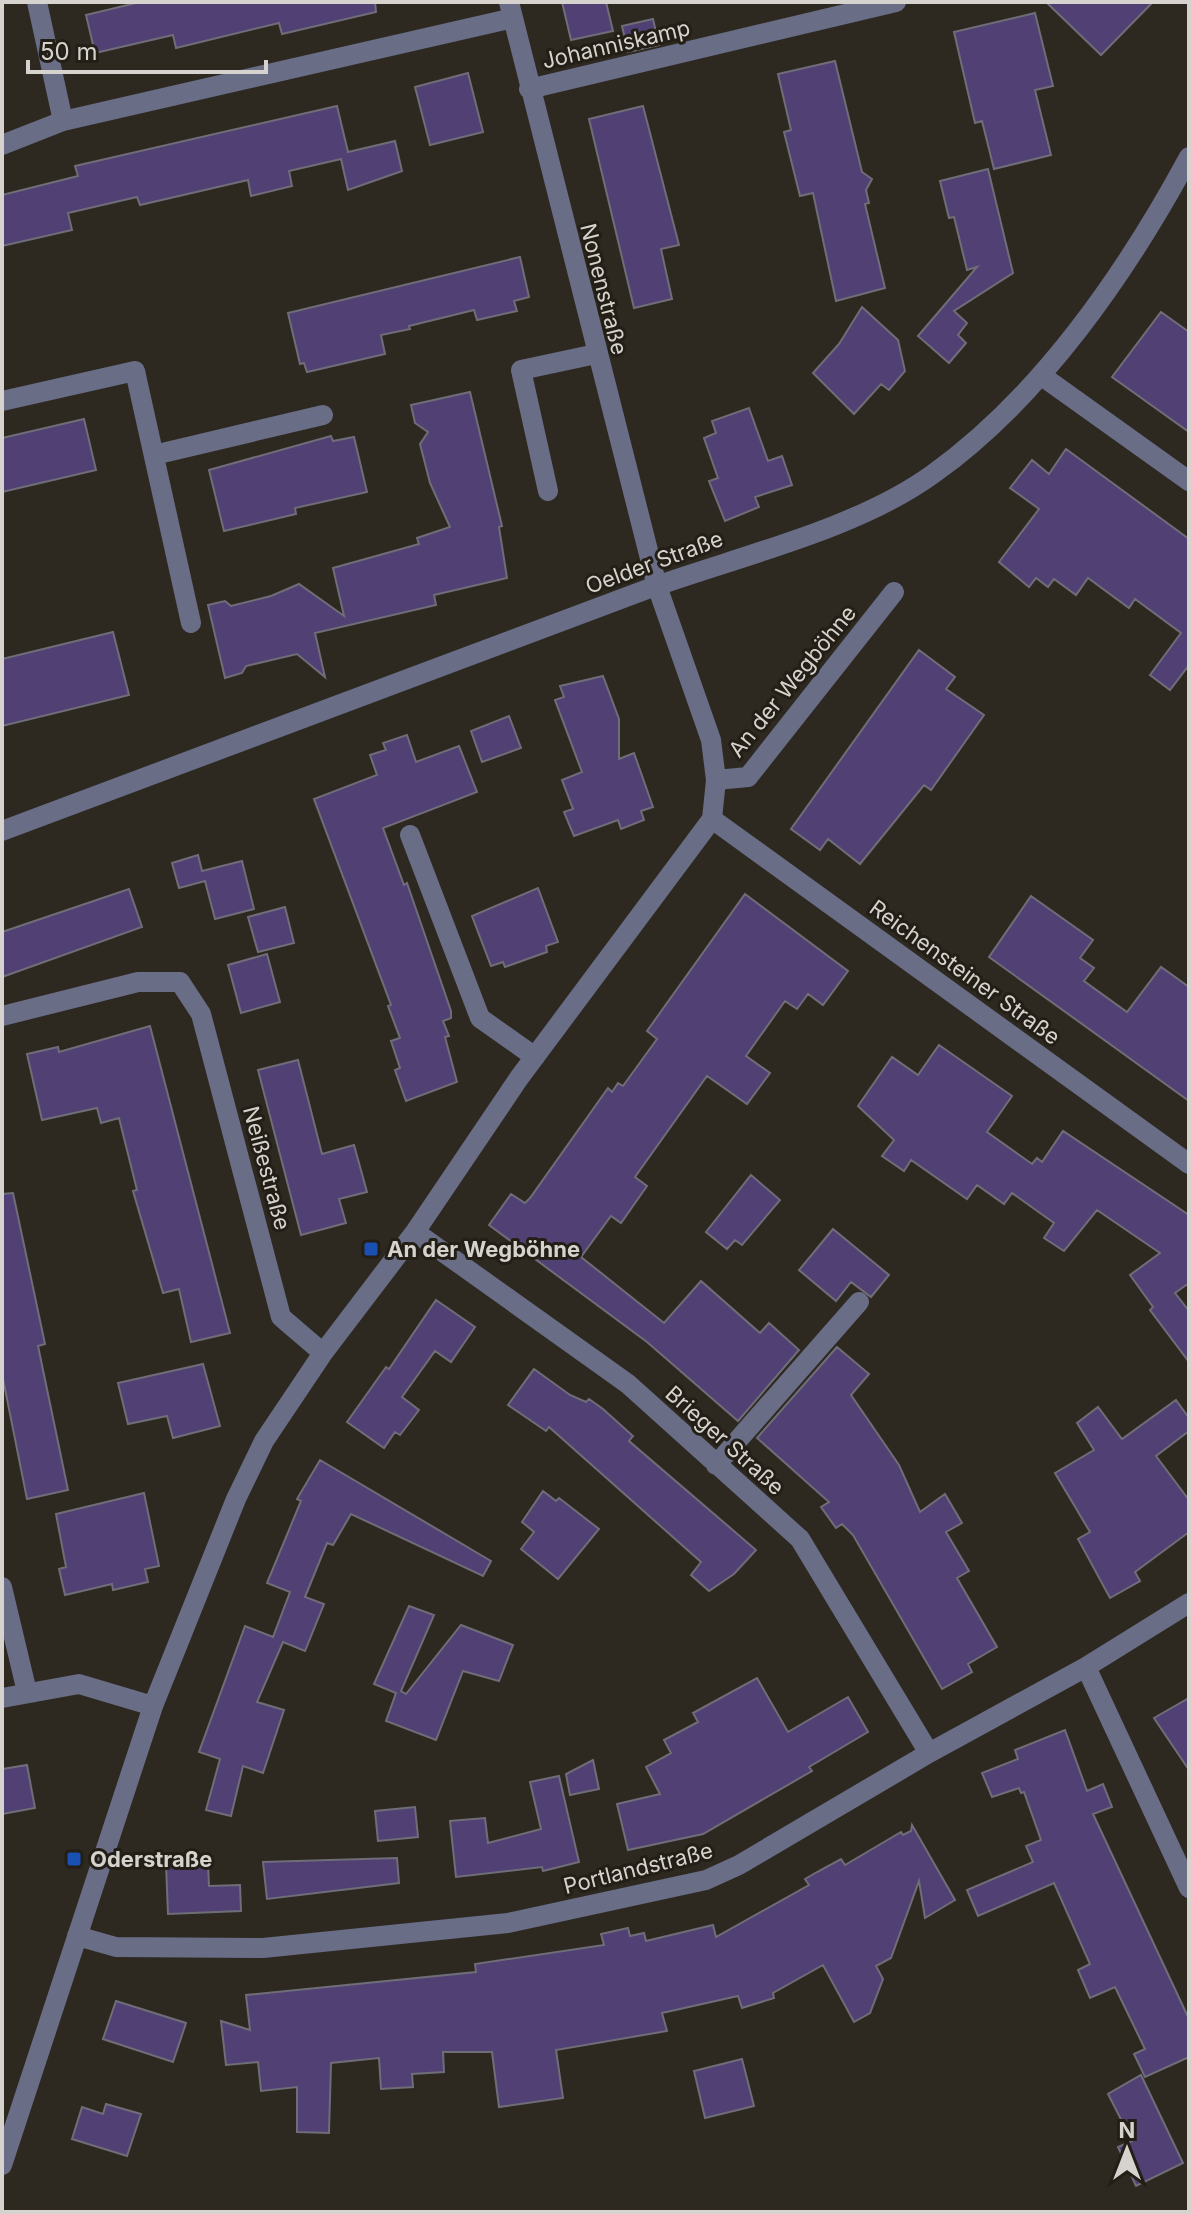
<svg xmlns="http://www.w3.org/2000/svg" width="1191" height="2214" font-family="Inter,sans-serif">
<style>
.building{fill:#514074;stroke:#6f6d77;stroke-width:2}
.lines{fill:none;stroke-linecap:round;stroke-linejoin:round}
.minor{stroke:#696d86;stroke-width:20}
.transit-dot{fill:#1a4fb4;stroke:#231f17;stroke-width:3}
.labels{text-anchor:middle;stroke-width:6;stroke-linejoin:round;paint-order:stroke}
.street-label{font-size:22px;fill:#d6d3ce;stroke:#231f17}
.poi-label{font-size:22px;font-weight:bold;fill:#d6d3ce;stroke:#231f17;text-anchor:start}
</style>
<rect width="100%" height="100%" fill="#2d2921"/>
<!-- building -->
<path class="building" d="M140,2H375L376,12L282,34L279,23L176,48L173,35L95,53L86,15Z
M562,2H606L613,31L571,40Z
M1046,2H1153L1101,55Z
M1035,13L1053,86L1035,90L1051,155L994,169L982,121L975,123L954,32Z
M653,19L659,45L628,52L622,26Z
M835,61L862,172L872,179L866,190L869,203L865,204L885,288L836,301L813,193L800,196L784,132L791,130L778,74Z
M468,73L483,132L430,145L415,87Z
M337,106L348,152L395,141L402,171L348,190L341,159L289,171L292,186L251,196L248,180L140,205L137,197L68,213L72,230L2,246V195L78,176L75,166Z
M643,106L679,245L661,249L672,299L634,308L589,119Z
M988,169L1013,273L954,311L967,323L958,335L966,343L949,363L918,336L977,267L967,270L954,217L949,218L940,181Z
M520,257L529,297L514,301L517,311L477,320L474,310L409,326L410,329L381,335L385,354L307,372L304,363L300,364L288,313Z
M862,307L898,340L905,371L889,390L881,384L854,414L813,373L839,344Z
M1161,312L1189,332V432L1112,377Z
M470,392L502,526L499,527L507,578L434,595L436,605L315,633L325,677L297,654L246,666L242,673L225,678L208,605L225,601L231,606L271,596L299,584L344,616L333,568L419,544L417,538L450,527L430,483L420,444L428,432L415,423L411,405Z
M749,408L768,461L782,456L792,485L755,497L759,507L725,521L709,481L718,478L704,438L716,433L712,421Z
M84,419L96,470L2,492V438Z
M331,436L333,441L354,437L367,492L295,508L296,514L224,531L209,470Z
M1066,449L1189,539V665L1170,690L1150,675L1181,633L1135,599L1129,608L1088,578L1076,595L1054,579L1048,587L1036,578L1029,587L999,562L1039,509L1010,488L1032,460L1049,474Z
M113,632L129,695L2,726V659Z
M919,650L955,677L946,689L984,715L931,790L924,785L860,864L828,839L820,850L791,829Z
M603,676L619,719V759L634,753L653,807L641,811L644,820L621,829L618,820L574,836L564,812L573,809L562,780L582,772L555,700L564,697L560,686Z
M509,716L521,748L482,762L471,731Z
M407,735L416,762L459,746L477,792L383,828L404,885L407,883L451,1011V1018L443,1021L449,1036L445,1037L457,1082L406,1101L395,1070L400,1068L391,1041L400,1038L388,1006L391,1005L314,799L377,775L370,755L386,750L383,743Z
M198,855L202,871L242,861L254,909L215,919L205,881L179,888L172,863Z
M538,888L558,942L546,946L547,952L505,967L503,962L491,966L472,916Z
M129,889L142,927L2,977V932Z
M745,894L848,971L823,1005L808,994L797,1009L785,1001L746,1056L770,1073L747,1104L707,1076L635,1177L647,1186L621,1223L611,1216L581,1257L664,1323L701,1281L760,1333L769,1323L799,1350L738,1421L647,1342L489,1225L511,1194L525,1203L530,1198L608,1088L612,1092L618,1083L623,1086L657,1039L647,1031Z
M1031,896L1093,940L1080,958L1094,968L1084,981L1127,1012L1161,967L1189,987V1101L989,957Z
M285,907L294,943L258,952L248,917Z
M267,954L280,1002L241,1013L228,965Z
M150,1026L230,1333L191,1342L179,1289L163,1293L133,1191L137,1190L119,1118L101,1123L97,1108L42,1120L27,1054L58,1047L59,1052Z
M939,1045L1012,1096L987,1132L1032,1164L1037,1158L1042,1162L1063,1131L1189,1215V1283L1175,1293L1189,1311V1362L1150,1310L1153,1307L1130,1275L1160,1253L1097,1210L1064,1251L1044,1238L1054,1223L1012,1193L1004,1204L977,1185L967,1199L911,1160L904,1171L882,1156L894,1140L858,1106L892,1057L918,1075Z
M298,1060L322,1154L354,1145L367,1192L339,1199L346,1223L301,1235L258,1070Z
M751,1175L780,1200L742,1245L735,1240L727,1249L706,1232Z
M13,1193L45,1344L38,1346L68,1490L27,1499L2,1374V1194Z
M833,1229L889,1275L871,1297L851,1282L836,1301L799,1270Z
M436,1300L475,1327L451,1362L435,1351L402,1397L419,1410L400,1435L395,1432L384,1448L347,1422L386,1367L389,1369Z
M837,1347L869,1374L851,1395L899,1465L920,1512L945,1494L962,1523L946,1532L969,1571L957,1578L997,1647L968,1664L972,1672L942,1689L853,1535L842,1524L836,1528L821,1507L829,1502L757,1438Z
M203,1364L220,1426L173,1438L167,1416L128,1424L118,1383Z
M534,1369L570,1395L586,1402L589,1399L603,1409L633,1436L629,1441L756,1550L734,1574L709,1591L691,1575L701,1562L549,1427L546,1431L508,1405Z
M1176,1400L1189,1418V1431L1156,1456L1189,1500V1532L1135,1572L1140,1581L1110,1598L1078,1539L1090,1532L1055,1473L1094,1450L1077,1423L1098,1407L1122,1439Z
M320,1460L491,1561L483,1576L351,1514L333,1545L327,1543L305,1597L324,1604L305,1651L283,1642L257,1702L284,1710L263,1773L243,1766L231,1816L206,1810L220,1759L199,1752L245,1626L273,1637L290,1592L267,1583L301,1501L297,1499Z
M543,1491L556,1501L559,1498L599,1529L558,1579L521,1549L534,1532L522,1522Z
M144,1493L159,1566L145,1569L148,1582L113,1590L112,1584L65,1595L59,1569L66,1567L56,1514Z
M409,1606L434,1615L401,1691L406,1694L461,1625L513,1645L499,1681L463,1671L436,1740L386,1721L396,1693L374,1684Z
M757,1678L788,1732L848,1697L868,1732L809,1767L812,1771L703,1834L628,1850L617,1804L660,1794L646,1767L671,1753L664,1740L698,1722L693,1713Z
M1189,1698V1770L1154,1718Z
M1065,1730L1087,1791L1103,1784L1112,1807L1093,1814L1189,2019V2057L1145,2077L1134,2054L1145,2049L1115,1987L1090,1998L1078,1970L1090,1964L1054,1883L978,1916L967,1890L1033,1862L1026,1846L1041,1840L1024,1792L1021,1793L1019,1788L992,1797L982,1773L1018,1759L1015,1750Z
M593,1760L599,1789L570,1795L566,1774Z
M27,1765L35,1808L2,1814V1769Z
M559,1776L579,1862L543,1871L542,1867L456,1877L450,1821L485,1818L488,1843L541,1829L530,1782Z
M415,1807L418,1837L378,1841L375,1811Z
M912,1825L955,1900L925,1918L919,1881L891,1958L876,1966L883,1979L870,2013L854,2022L823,1965L773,1993L774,1998L742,2008L738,1996L662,2013L667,2031L556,2050L563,2098L499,2107L492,2052H443L444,2072L412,2074L413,2087L381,2089L379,2058L331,2063L329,2133L297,2132V2087L261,2091L258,2062L226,2065L221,2021L250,2030L246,1995L476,1972L475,1964L604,1945L601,1934L628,1928L630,1936L644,1933L646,1941L713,1925L716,1937L809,1885L805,1879L817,1872L841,1859L845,1865L901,1832L903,1835L911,1831Z
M397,1858L399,1883L267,1899L263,1862Z
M208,1863L209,1886L240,1885L241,1911L168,1914L166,1864Z
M116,2001L186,2023L173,2062L103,2039Z
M742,2059L754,2106L705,2118L694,2071Z
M1141,2075L1183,2163L1136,2186L1118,2147L1132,2141L1108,2094Z
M106,2104L141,2114L127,2156L72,2139L82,2107L103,2114Z"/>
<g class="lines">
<!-- minor -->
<path class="minor" d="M37,2L63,121
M529,89L896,2
M2,145L63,121L513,18
M1042,376L1189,481
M2,401L135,371L191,623
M154,455L323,415
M548,491L521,370L596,354
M716,780L748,777L894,592
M712,819L1189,1164
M2,831C216,749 431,670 645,590C735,557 856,530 933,474C1040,398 1127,272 1189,157
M410,835L480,1018L535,1057
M2,1016L138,982H180L201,1014L281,1317L323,1353
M415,1232L628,1384L800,1539L929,1753
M716,1465L859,1302
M2,1587L27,1692
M1086,1667L1189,1888
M2,1698L79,1684L153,1706
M77,1936L116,1947L263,1948L508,1923L706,1880L739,1865L929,1753L1086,1667L1189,1603
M2,2165L153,1706L236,1499L264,1441L323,1353L415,1232L519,1078L712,819L716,780L711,740L657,586L509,2"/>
</g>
<!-- markers -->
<g class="transit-dot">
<rect x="363" y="1241" width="16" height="16" rx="4"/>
<rect x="66" y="1851" width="16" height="16" rx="4"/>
</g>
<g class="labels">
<!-- street labels -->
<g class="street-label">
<text transform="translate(616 44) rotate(-13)" y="8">Johanniskamp</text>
<text transform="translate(604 289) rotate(76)" y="8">Nonenstraße</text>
<text transform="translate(654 562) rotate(-20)" y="8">Oelder Straße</text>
<text transform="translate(792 681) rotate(-51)" y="8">An der Wegböhne</text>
<text transform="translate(965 972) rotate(36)" y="8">Reichensteiner Straße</text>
<text transform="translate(267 1168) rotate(75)" y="8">Neißestraße</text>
<text transform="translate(725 1440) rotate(42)" y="8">Brieger Straße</text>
<text transform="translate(638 1868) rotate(-14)" y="8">Portlandstraße</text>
</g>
<!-- poi labels -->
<g class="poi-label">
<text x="387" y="1257">An der Wegböhne</text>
<text x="90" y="1867">Oderstraße</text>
</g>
</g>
<!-- border -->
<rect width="1191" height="2214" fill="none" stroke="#d6d3ce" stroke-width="8"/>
<!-- north arrow -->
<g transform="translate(1127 2150)" stroke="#231f17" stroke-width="6" paint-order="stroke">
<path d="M0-6L14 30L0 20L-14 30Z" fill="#d6d3ce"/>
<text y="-12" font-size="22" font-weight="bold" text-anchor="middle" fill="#d6d3ce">N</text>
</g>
<!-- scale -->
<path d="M28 60v12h238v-12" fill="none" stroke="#d6d3ce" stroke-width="4"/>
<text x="40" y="60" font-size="24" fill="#d6d3ce" stroke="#231f17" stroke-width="6" paint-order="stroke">50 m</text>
</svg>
